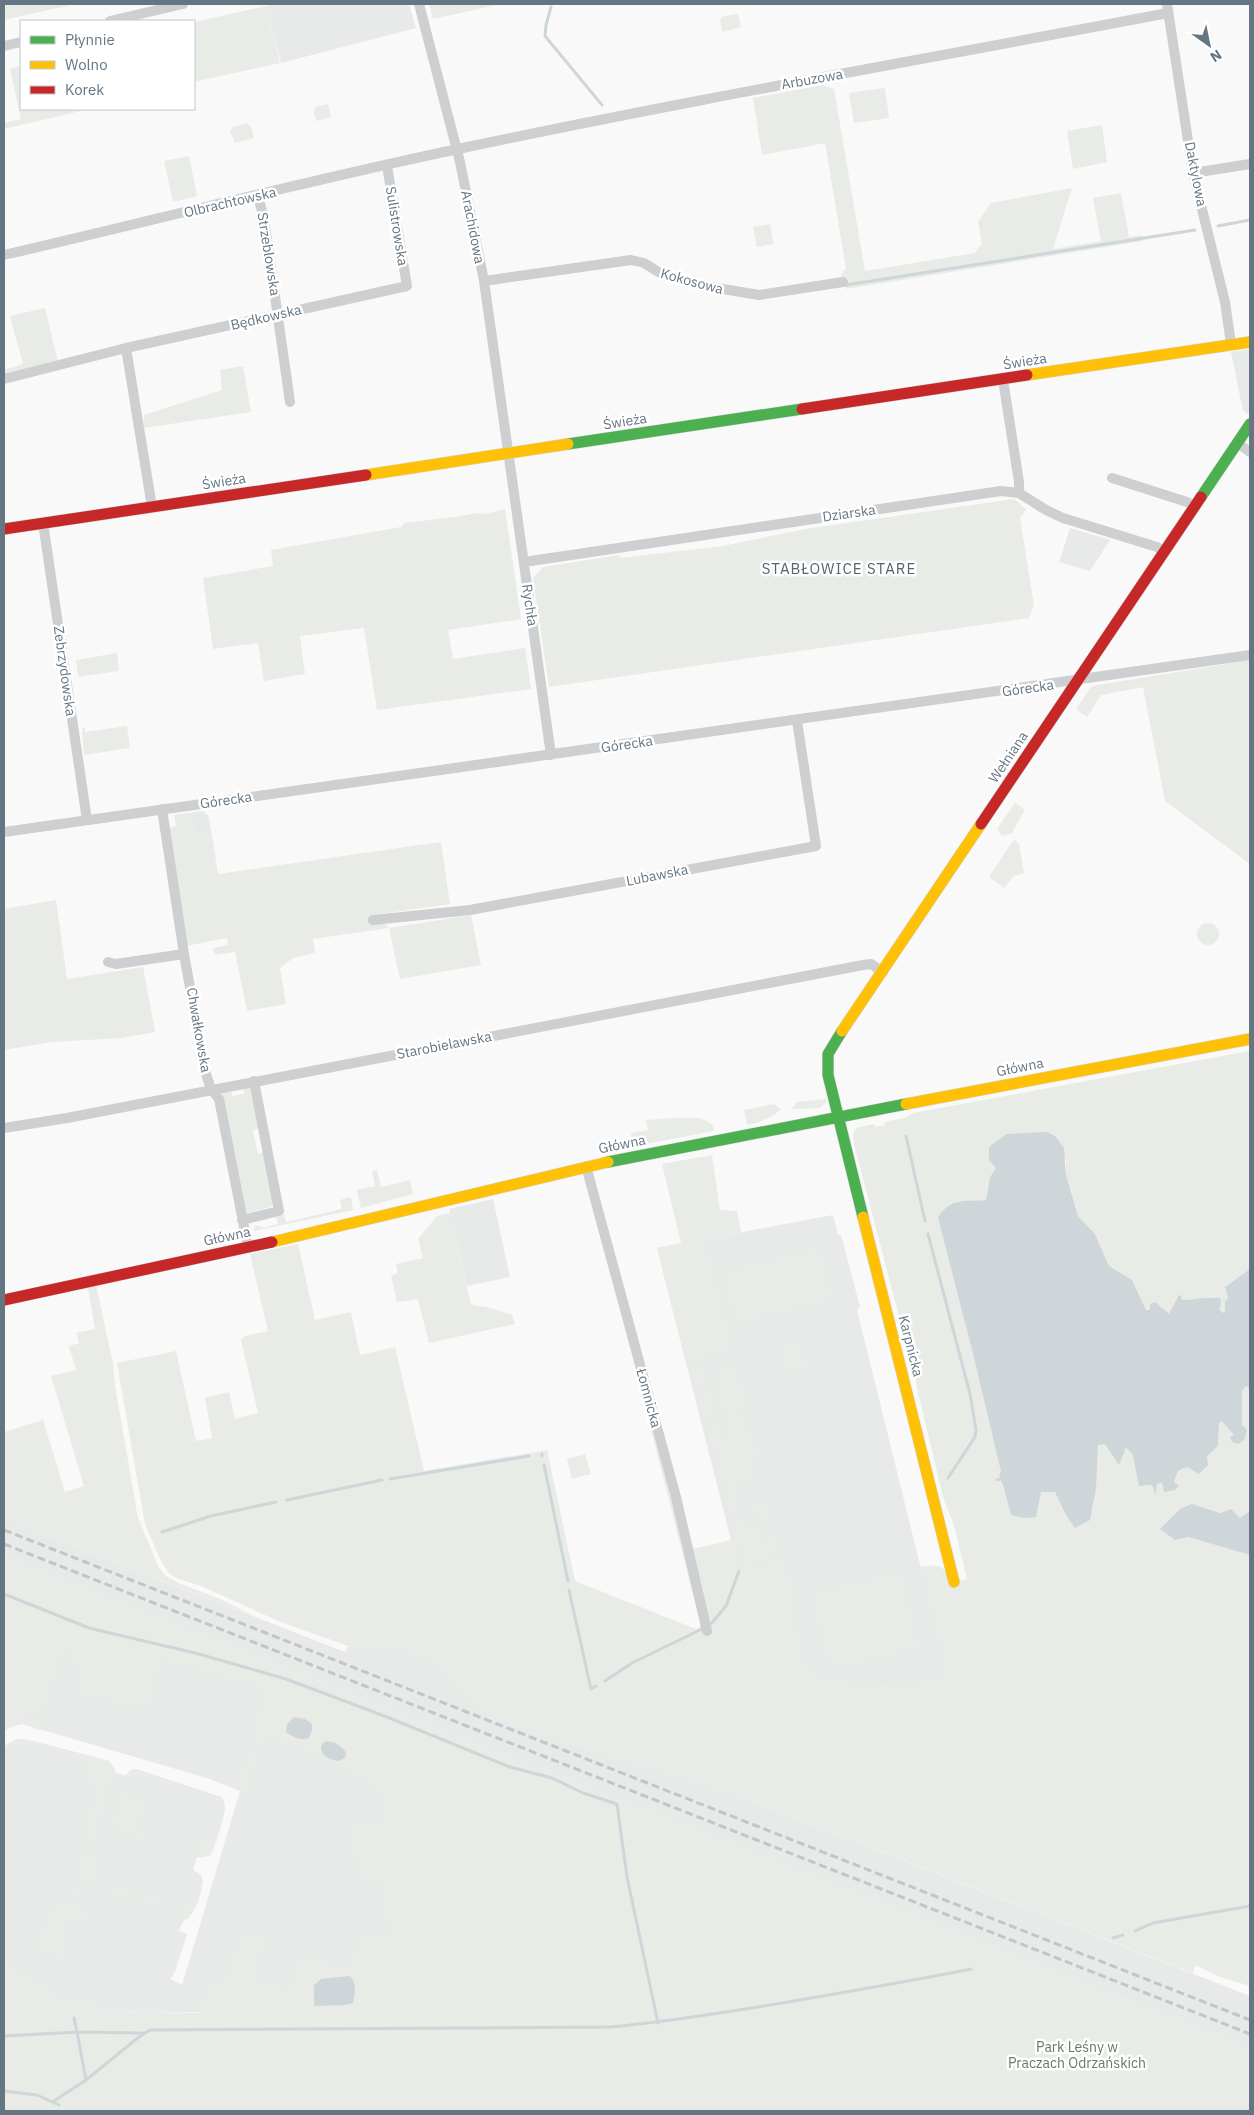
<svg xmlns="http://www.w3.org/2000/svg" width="1254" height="2115" font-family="'IBM Plex Sans',sans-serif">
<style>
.built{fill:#e8e9e9}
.green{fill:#e8ebe6;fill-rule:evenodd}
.water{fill:#ced6d9}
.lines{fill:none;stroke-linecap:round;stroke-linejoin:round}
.stream{stroke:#ced6d9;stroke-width:3}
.fast-casing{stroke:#d5d6d7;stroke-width:12}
.slow-casing{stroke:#d5d6d7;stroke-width:12}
.jam-casing{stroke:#d5d6d7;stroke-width:12}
.street{stroke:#cecfd0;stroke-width:10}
.fast{stroke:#4caf50;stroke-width:11}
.slow{stroke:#ffc107;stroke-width:11}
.jam{stroke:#c62828;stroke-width:11}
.rail{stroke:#c3c5c6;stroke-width:3;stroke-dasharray:8 4;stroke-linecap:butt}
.labels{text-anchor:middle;stroke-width:5;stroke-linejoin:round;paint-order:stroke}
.street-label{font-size:14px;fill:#657683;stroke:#fff}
.park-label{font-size:14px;fill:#687a64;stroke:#fff}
.neighbourhood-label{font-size:15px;letter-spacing:1px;fill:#57646e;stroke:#fff}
</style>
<rect width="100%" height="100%" fill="#f9f9f9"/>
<!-- built -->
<path class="built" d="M275,4H409L416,28L281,63L266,6Z
M1250,349V410L1248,414L1243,411L1231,352Z
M1070,528L1110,540L1090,571L1059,562Z
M205,811V814H208L212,835L195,837L192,815H195L194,812Z
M493,1199L510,1277L467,1286L449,1209Z
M833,1215L838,1235H841L860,1307L857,1310L948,1678L901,1687L869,1688L819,1675L764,1654L731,1540L657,1248Z
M4,1519L345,1652L348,1646L360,1650L387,1643L428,1658L476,1709L545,1736L724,1790L1250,1996V2048L4,1556Z
M58,1628L214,1668L371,1722L444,2015L78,2011L4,1963V1746L17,1739L30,1740L109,1761L115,1772L125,1776L131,1770L136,1769L221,1797L224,1801L225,1809L212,1853L205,1857H197L193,1870L201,1875L203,1882L194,1909L189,1918L183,1921L179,1931L187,1934L175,1972L170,1979L182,1985L240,1791L210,1779L22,1724L23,1716L27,1705L37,1708Z"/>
<!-- green -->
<path class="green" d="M4,4H75L4,20Z
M429,4H501L433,19Z
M266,6L280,63L194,82V22Z
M738,14L741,27L722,32L720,19L723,16Z
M21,66V109H89L4,129V123L21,119L10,69Z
M822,85L834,89L865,271L975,253L982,243L978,222L991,203L1072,188L1053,249L1101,241L1093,198L1121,193L1129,237L1142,235L1143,241L846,289L841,275L846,268L825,143L762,155L753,98Z
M885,88L889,118L854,123L849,93Z
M328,104L331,117L316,121L314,113L315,107Z
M247,123L252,129L254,138L235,143L230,131L233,127Z
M1102,125L1107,162L1073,169L1067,131Z
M189,156L197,196L173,202L164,161Z
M770,224L773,244L757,247L753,227Z
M45,308L58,362L4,375V370L23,364L10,316Z
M243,366L251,412L144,428V415L222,390L220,370Z
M1014,499L1026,509L1020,518L1034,605L1029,618L549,687L533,578L543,567L619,555L620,558L723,546L806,529Z
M505,509L521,619L448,630L453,659L525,648L531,689L377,710L364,628L300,636L305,674L264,681L258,643L213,649L203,578L273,566L271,550L401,527L405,523L455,517L477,513L485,514Z
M117,653L119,671L78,677L76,660Z
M1250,660V864L1165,801L1143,687L1101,695L1087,717L1076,709L1092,686Z
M127,726L130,748L84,755L82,728L85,727V732Z
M1015,803L1025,810L1012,833L1002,836L997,829Z
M194,812L195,815H192L195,837L212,835L218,874L441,842L450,904L373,915L389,928L471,915L481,965L400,979L389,928L313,939L315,953L293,958L280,968L286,1004L247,1011L235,952L215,955L213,948L228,945L227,938L186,946L169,828L176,826L174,815Z
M1015,840L1019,844L1024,873L1014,876L1004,888L989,877L1012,842Z
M56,900L67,979L143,967L155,1032L122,1038L51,1042L4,1050V909Z
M1197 934a11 11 0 1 1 22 0a11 11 0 1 1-22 0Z
M1250,1051V1269L1225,1287L1228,1298L1225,1301V1311L1223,1313L1214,1296L1200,1300H1182L1181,1296L1169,1315L1146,1310L1132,1280L1109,1266L1095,1234L1078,1216L1066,1175V1160L1064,1155L1006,1134L989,1147V1160L996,1168L990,1177L986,1200L956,1202L938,1218L974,1358L1001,1472L999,1475L1011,1515L1041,1492H1056L1066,1515L1093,1508L1098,1445L1105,1443L1119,1464L1125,1448L1133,1455L1144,1486L1152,1485L1156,1494L1157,1484L1174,1482L1178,1471L1207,1456L1218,1446L1219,1424L1223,1421L1235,1436L1232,1442L1242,1425V1391L1246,1386L1250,1388V1511L1240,1518L1192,1504L1175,1540L1188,1537L1250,1555V1986L1220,1977L1195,1965L1193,1973L724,1790L545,1736L475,1709L428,1658L387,1643L360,1650L283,1623L201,1586L178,1579L169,1573L162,1563L145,1524L117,1363L176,1351L196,1441L212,1438L205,1398L229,1392L235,1419L258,1413L241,1340L245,1336L268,1331L250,1254L298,1244L315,1320L351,1312L360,1355L395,1347L424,1471L547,1450L575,1581L696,1629L701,1626L621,1312L688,1550L731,1540L740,1569L785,1558L795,1598L792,1608L809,1671L869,1688L901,1687L947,1678L920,1567C937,1564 946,1564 950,1583L967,1579L954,1525L943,1497L911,1362L854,1144L853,1134L856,1128L874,1124L875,1127L885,1125V1122L904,1118L913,1113Z
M243,1086H249L253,1089L259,1129L253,1130L258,1154L265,1152L274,1202L270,1207L247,1213L245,1210L222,1092L231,1089L232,1096L244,1094Z
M826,1099V1102L820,1108L792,1109L797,1102Z
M774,1104L781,1109C776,1115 755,1125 747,1125L744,1110Z
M674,1118H700L712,1124L714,1131L640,1145H633L631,1133L648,1130L646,1120Z
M712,1155L720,1210L737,1211L741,1232L706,1239L734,1351L686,1363L657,1248L681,1243L662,1164Z
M377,1170L381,1187L410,1180L413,1194L361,1208L357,1190L375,1186L372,1171Z
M351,1197L353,1210L254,1231L255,1225L261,1226L262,1228L278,1224L276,1217L284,1215L286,1222L342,1209L340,1200Z
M450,1213L471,1305L487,1307L512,1315L515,1324L429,1343L418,1299L397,1302L391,1276L398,1273L396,1264L423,1258L418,1239L437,1216Z
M820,1247L833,1299L735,1324L722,1271Z
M96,1285L113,1364L115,1386L138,1518L158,1566L166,1576L176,1582L222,1600L254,1616L4,1519V1432L43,1420L65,1492L84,1486L51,1376L76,1370L69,1346L79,1343L76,1333L95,1329L88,1288Z
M802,1342L808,1367L783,1373L777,1348Z
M702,1360L729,1467L755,1461L759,1480L734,1486L733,1483L753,1565L744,1567L692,1363Z
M738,1365L748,1405L741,1407L747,1428L728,1433L712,1371Z
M753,1427L761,1458L729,1466L722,1435Z
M585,1454L591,1474L572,1479L567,1459Z
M770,1499L774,1517L757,1521L753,1507L754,1502Z
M762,1521L767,1540L749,1544L744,1526Z
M779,1533L783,1550L771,1553L767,1536Z
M767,1541L771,1559L754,1564L749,1545Z
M4,1556L1250,2048V2111H4V1963L67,2004L72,1993L95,1997L97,2000L95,2011L199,2013L207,1983L223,1982L243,1931L268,1939L253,1978L288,1988L300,1951L347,1968L362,1929L387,1935L384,1887L358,1880L351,1834L356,1823L370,1822L382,1818L383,1812L378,1789L321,1760L298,1743L282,1766L289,1741L285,1744L268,1740L259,1747L246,1793L218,1782L219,1779L237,1782L253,1741L250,1740L263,1689L162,1661L148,1711L73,1693L81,1664L71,1661L72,1653L62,1651L39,1730L32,1727L38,1708L27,1705L23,1716L22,1724L11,1727L4,1731ZM350,1976C357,1984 355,1993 353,2003L321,1979Z
M902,1571L920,1648L829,1671L810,1593Z
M17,1739L30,1740L43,1744L41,1747L20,1745L4,1747Z
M52,1746L109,1761L115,1769L93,1845L98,1885L97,1887L85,1883L79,1898L72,1896L83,1855L84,1832L93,1797L90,1781L82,1763L51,1749Z
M136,1769L221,1797C231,1811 216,1838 212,1853L209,1856H197L202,1840L213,1842L224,1806L216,1804V1799L210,1794L147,1775L145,1782L125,1776L131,1770Z
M120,1792L200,1816L199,1819L146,1803L137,1830L147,1834L145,1841L119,1833L113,1828L112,1821Z
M193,1870L201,1875C205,1888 196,1915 183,1921L181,1919L186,1901L194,1903L200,1885L190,1880Z
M114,1885L177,1903L175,1911L122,1895L119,1903C112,1900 111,1892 114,1885Z
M61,1899L86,1908L88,1914L85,1922L69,1917L62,1942L71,1945L66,1961L35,1951L33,1943L47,1916L54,1904Z"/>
<!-- water -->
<path class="water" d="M1047,1132L1055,1136L1064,1148L1066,1175L1078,1216L1095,1234L1109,1266L1132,1280L1146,1310H1150V1304L1155,1302L1169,1314L1179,1295L1181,1296L1182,1300C1195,1300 1211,1295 1221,1299L1220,1309L1223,1313L1225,1311V1301L1228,1298L1225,1287L1250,1269V1388L1246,1386L1242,1391V1425L1247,1430L1244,1440L1238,1444L1232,1442L1230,1437L1234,1435L1222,1421L1219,1424L1218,1446L1207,1456L1208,1465L1199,1474L1187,1467L1178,1471L1174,1482L1179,1486L1175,1490L1164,1492L1162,1483L1157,1484L1156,1495L1152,1485L1139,1486L1133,1455L1126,1448L1119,1465L1105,1444L1098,1445L1096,1488L1090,1520L1075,1528L1066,1515L1055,1492H1041L1036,1517L1024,1518L1011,1515L1003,1486L999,1475L1001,1472L974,1358L938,1218C950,1197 965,1202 986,1200L990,1177L996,1168L989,1160V1147L1006,1134Z
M1192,1504L1221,1513L1231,1509L1240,1518L1250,1511V1555L1188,1537L1175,1540L1160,1529L1180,1509Z
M294,1717L305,1719L312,1724V1730L309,1738C300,1741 293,1737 286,1732L287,1724Z
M324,1742C332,1740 342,1745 346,1753L345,1758L339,1761C330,1760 321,1757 321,1746Z
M350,1976C357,1984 355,1993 353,2003L345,2005L314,2006V1985L321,1979Z"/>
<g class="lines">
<!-- stream -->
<path class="stream" d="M551,7L546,25L545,36L602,105
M1218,226L1250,220
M846,285L1195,230
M906,1136L925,1221
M928,1234L970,1394L976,1430L975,1437L948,1478
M542,1454V1456
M544,1465L568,1581
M390,1479L529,1456
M997,1480L1000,1479
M287,1500L382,1480
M162,1532L211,1516L276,1502
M569,1590L591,1689L596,1686
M4,1594L89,1628L195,1653L286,1679L387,1717L510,1767L552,1778L583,1793L617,1804L627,1877L658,2023
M711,1624L726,1606L739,1571
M605,1681L632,1663L702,1629
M1135,1931L1153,1923L1250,1906
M1113,1938L1123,1935
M4,2036L77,2032L74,2018
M86,2080L77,2032L142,2033
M4,2091L37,2095L59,2105
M54,2101L86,2080L139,2037L150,2030L610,2027C666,2022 721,2013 776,2004C841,1993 906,1982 971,1969"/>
<!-- fast casing -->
<g class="fast-casing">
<path id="fast" d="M568,444L802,409
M1201,497L1250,424
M842,1031L828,1054V1075L863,1217
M608,1162L906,1104"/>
</g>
<!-- slow casing -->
<g class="slow-casing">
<path id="slow" d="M1027,375L1250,342
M366,475L568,444
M842,1031L981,824
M906,1104L1250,1039
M863,1217L954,1582
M272,1242L608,1162"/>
</g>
<!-- jam casing -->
<g class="jam-casing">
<path id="jam" d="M802,409L1027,375
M4,529L366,475
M981,824L1201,497
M4,1300L272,1242"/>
</g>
<!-- street -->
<path class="street" d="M419,4L460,162L484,281L551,755
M1167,4L1193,173L1225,302L1231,344
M110,21L183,4
M4,46L21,42
M1193,173L1250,164
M258,196L264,219L290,402
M4,255C155,220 306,181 458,149C694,99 931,58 1168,13
M484,281L631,260L644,263L665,276L711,287L759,295L843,282
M126,348L152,507
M4,379L126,348L407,286L387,166
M1003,380L1019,482V493
M1237,443L1250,452
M1112,478L1187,502L1195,506
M43,523L87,820
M524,562L1001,491L1019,493L1046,510L1063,518L1157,547L1165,552
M162,809L184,954L205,1071L211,1089L219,1099L248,1247
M4,832L1250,655
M373,920L470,910L816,846L797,721
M108,962L116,964L184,954
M4,1128L67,1118L863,965L871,964L883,972
M586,1166L676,1497L707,1631
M242,1220L279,1211L254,1081"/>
<!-- fast -->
<use href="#fast" class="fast"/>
<!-- slow -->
<use href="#slow" class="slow"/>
<!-- jam -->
<use href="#jam" class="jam"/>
<!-- rail -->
<path class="rail" d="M4,1530L1250,2020
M4,1544L1250,2034"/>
</g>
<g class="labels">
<!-- street labels -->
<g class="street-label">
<text transform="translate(812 79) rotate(-10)" y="5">Arbuzowa</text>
<text transform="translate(1196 174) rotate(79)" y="5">Daktylowa</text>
<text transform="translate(230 202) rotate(-13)" y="5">Olbrachtowska</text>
<text transform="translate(397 226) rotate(81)" y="5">Sulistrowska</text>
<text transform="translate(473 227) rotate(79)" y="5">Arachidowa</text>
<text transform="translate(269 254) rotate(81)" y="5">Strzeblowska</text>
<text transform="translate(692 281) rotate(15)" y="5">Kokosowa</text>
<text transform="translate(266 317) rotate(-13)" y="5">Będkowska</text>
<text transform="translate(1025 361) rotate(-9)" y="5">Świeża</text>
<text transform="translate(625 421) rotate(-9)" y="5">Świeża</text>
<text transform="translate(224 481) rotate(-9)" y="5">Świeża</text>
<text transform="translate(849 513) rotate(-8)" y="5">Dziarska</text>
<text transform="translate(530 605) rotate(82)" y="5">Rychła</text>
<text transform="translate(65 671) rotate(82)" y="5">Zebrzydowska</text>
<text transform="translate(1028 688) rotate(-8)" y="5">Górecka</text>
<text transform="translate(627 744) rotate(-8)" y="5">Górecka</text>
<text transform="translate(1008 757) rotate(-56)" y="5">Wełniana</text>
<text transform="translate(226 800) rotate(-8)" y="5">Górecka</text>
<text transform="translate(657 875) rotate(-11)" y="5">Lubawska</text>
<text transform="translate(199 1030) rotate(80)" y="5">Chwałkowska</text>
<text transform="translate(444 1045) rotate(-11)" y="5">Starobielawska</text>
<text transform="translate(1020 1067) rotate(-11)" y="5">Główna</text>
<text transform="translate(622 1144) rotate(-11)" y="5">Główna</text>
<text transform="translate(227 1236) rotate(-12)" y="5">Główna</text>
<text transform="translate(911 1346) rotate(76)" y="5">Karpnicka</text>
<text transform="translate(649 1398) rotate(75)" y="5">Łomnicka</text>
</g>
<!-- park labels -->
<g class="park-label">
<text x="1077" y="2052">Park Leśny w<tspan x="1077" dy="16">Praczach Odrzańskich</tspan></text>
</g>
<!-- neighbourhood labels -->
<g class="neighbourhood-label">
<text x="839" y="574">STABŁOWICE STARE</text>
</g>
</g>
<!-- border -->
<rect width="1254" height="2115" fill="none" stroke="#657683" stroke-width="10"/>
<!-- legend -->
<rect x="20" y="20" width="175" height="90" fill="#ffffff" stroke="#c1c8cd"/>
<rect x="30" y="36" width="25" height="8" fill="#4caf50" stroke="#c1c8cd"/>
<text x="65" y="45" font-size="15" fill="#657683">Płynnie</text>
<rect x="30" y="61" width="25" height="8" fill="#ffc107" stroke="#c1c8cd"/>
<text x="65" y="70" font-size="15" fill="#657683">Wolno</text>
<rect x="30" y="86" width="25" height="8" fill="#c62828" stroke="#c1c8cd"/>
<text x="65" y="95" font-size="15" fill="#657683">Korek</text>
<!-- north arrow -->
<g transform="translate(1209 45) rotate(147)" stroke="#ffffff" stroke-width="4" paint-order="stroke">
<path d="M0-4L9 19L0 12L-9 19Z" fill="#657683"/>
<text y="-8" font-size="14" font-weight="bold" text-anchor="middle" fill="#657683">N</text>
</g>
</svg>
